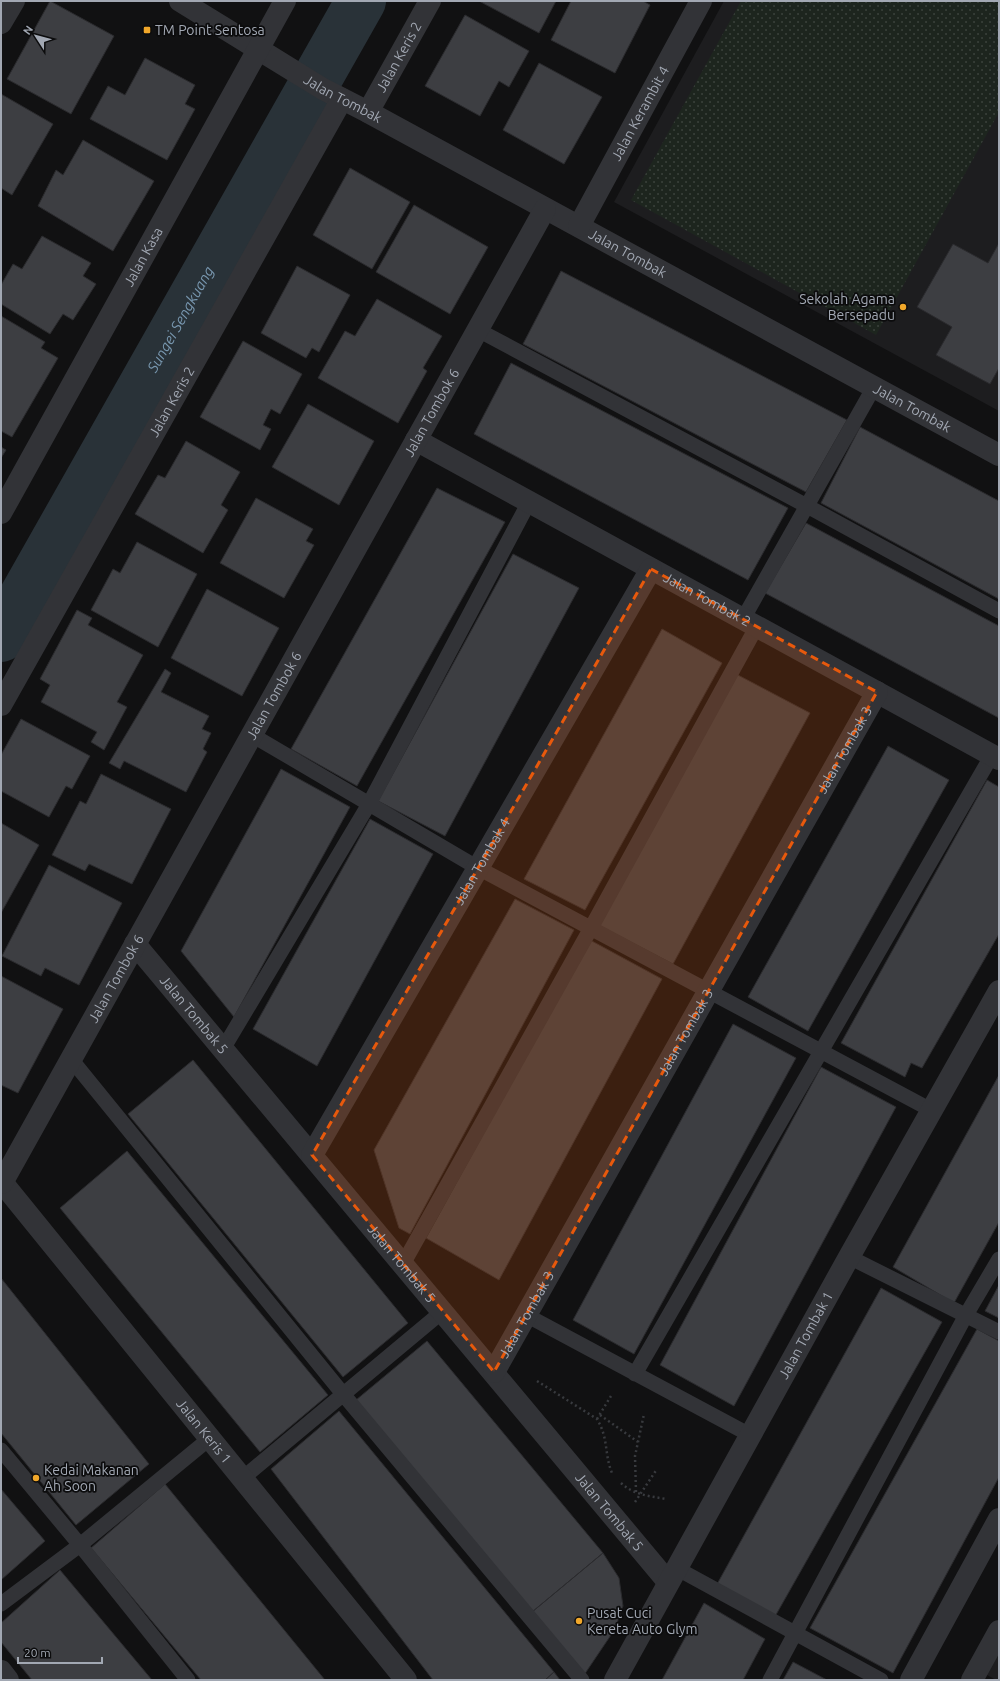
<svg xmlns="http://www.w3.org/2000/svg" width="1000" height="1681" font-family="Ubuntu,sans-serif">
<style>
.built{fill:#1d1d1f}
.green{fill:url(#green-dots)}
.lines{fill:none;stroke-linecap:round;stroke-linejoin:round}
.river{stroke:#293238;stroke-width:50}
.building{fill:#3d3e42;stroke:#2b2b2e}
.path{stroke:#383a3e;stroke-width:2.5;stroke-dasharray:2 3;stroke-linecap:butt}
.service{stroke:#323337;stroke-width:15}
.minor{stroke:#323337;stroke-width:22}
.tertiary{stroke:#323337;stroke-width:22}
.marked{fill:#e8590c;fill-opacity:0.2;stroke:#e8590c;stroke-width:3;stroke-dasharray:8 5;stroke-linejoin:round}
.poi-dot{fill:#f1a72a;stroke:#0c0c0d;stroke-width:1.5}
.labels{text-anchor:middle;stroke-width:3.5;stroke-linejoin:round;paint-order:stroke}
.poi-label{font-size:14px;fill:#a2a8b3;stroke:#0c0c0d;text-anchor:start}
.street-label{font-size:14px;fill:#a2a8b3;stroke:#0c0c0d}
.water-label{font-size:15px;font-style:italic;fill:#7897af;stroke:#0c0c0d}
</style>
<defs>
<pattern id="green-dots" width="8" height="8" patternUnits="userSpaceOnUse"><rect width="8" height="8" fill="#1d251e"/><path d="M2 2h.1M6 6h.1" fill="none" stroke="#3b423c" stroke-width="1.8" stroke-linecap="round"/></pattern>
</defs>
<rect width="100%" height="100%" fill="#111112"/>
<!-- built -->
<path class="built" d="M724,1H999V411L614,202Z
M999,1631V1680H996L978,1670Z"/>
<!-- green -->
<path class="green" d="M741,1H999V112L876,335L631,200Z"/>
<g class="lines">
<!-- river -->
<path class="river" id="s1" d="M1,637L361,1"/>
</g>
<!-- building -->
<path class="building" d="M50,1L114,36L71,114L7,79Z
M479,1H556L539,33Z
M571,1H643L650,5L615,73L551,40Z
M465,15L529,51L509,87L499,81L480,116L425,86Z
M145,58L195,85L185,104L195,109L167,160L90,119L108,86L125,95Z
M539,63L602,97L564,164L503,130Z
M1,94L53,124L12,195L1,188Z
M83,140L154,181L113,251L38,206L56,170L63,175Z
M350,168L410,202L372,269L313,235Z
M414,205L488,247L450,314L376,272Z
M42,236L91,263L83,276L96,284L73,320L63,314L50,334L1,304V285L13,264L22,269Z
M999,243V368L990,384L936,355L952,327L917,307L953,244L988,263Z
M297,266L350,295L319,352L312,348L306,358L261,333Z
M561,271L847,420L806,492L523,344Z
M377,299L442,336L423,368L427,371L398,423L318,378L345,331L355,336Z
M1,316L45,342L41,348L58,358L12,437L1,431Z
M243,341L302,374L280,414L271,409L263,425L271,429L260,450L200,417Z
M511,363L788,508L748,580L474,434Z
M308,404L374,441L339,505L272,467Z
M860,427L999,501V599L821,503Z
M186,441L240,472L221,505L228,510L203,553L135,514L158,475L165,478Z
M1,447L6,450L1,458Z
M437,488L505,522L357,786L291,749Z
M256,498L313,529L306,541L314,545L284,598L220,563Z
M806,523L999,626V718L765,593Z
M137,542L197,574L158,647L91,610L113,569L120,573Z
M513,554L579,588L445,836L378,801Z
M207,589L279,628L242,696L171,658Z
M77,610L92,618L88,625L143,655L117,702L127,707L104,750L91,742L97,732L41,702L50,685L40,679Z
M662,629L722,663L585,910L524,879Z
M165,669L171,673L161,692L209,716L202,729L211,733L203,749L207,752L186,792L124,761L120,769L109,763Z
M736,674L810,713L673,964L598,925Z
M21,719L90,756L72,789L66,786L49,817L1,791V755Z
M888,746L949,780L808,1031L748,997Z
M281,769L350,807L234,1017L181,951Z
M101,774L171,809L132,884L89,864L85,871L52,855L80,801L86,804Z
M987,780L999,787V934L922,1068L911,1063L905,1077L841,1043Z
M370,819L433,854L317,1066L253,1029Z
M1,823L39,845L1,913Z
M49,865L122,903L79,985L45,968L41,976L2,956Z
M515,899L574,930L410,1234L399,1228L374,1150Z
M590,940L662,979L499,1280L426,1238Z
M1,976L63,1009L18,1093L1,1085Z
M733,1024L796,1058L634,1354L573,1320Z
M193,1060L408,1323L343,1377L128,1114Z
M821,1067L896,1107L734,1406L660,1365Z
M999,1075V1222L954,1303L893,1267Z
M127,1151L328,1395L260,1452L60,1208Z
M1,1278L149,1464L76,1525L1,1433Z
M999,1285V1318L985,1311Z
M881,1288L942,1322L773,1620L716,1586Z
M977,1329L999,1341V1477L893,1673L810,1628Z
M427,1341L603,1553L532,1612L356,1400Z
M339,1411L554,1672L545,1680H433L271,1469Z
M165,1484L325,1680H201L91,1548Z
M1,1489L45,1541L1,1580Z
M603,1553L619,1578L623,1606L615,1629L584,1675L532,1612Z
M60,1570L152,1680H32L1,1642V1623Z
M704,1603L765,1639L743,1680H662Z
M793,1662L827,1680H783Z
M554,1672L560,1680H545Z"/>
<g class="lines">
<!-- path -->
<path class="path" d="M537,1381L597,1419C609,1439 604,1454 612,1473
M600,1415L638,1442
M597,1419L611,1396
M621,1483C634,1495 649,1496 666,1499
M636,1492L635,1456L644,1414
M635,1502L657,1469"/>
<!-- service -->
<path class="service" d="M478,330L807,506L999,611
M743,619L874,387
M252,735L478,868L933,1111
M223,1049L369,804L529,502
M71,1059L343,1394L582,1680
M849,1257L999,1332
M403,1264L591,928L757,626
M526,1315L750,1435
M635,1374L992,755
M1,1450L80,1545L188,1680
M243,1478L443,1311
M676,1568L881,1680
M1,1604L80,1545L209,1439
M770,1680L966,1315L999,1259"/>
<!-- minor -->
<g class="minor">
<path id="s2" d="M180,1L323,89L368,112L999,455"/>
<path d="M1,23L14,1"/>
<path id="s3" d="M368,112L430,1"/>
<path id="s4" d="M579,226L701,1"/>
<path id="s5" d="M416,440L999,759"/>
<path id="s6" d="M1,513L285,1"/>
<path id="s7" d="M1,705L342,99"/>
<path id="s8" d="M135,944L668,1582"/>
<path id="s9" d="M312,1155L651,569"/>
<path id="s10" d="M1,1181L406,1680"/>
<path id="s11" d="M2,1183L545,209"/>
<path id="s12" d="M494,1372L877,692"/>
<path d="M1,1671L8,1680"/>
<path id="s13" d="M615,1680L849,1257L999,991"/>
<path d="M911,1680L999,1519"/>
</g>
<!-- tertiary -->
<path class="tertiary" d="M972,1680L999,1631"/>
</g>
<!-- marked area -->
<path class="marked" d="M651,569L877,692L494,1372L312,1155Z"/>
<!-- markers -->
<g class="poi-dot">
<rect x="143" y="26" width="8" height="8" rx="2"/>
<circle cx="903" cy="307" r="4"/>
<circle cx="36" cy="1478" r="4"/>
<circle cx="579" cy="1621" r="4"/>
</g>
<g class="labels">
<!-- poi labels -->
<g class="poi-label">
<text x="155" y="35">TM Point Sentosa</text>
<text x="895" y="304" text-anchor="end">Sekolah Agama<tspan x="895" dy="16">Bersepadu</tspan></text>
<text x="44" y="1475">Kedai Makanan<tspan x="44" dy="16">Ah Soon</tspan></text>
<text x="587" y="1618">Pusat Cuci<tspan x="587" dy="16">Kereta Auto Glym</tspan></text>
</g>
<!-- street labels -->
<g class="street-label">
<text dy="5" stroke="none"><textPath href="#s3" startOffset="63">Jalan Keris 2</textPath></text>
<text dy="5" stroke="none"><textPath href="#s2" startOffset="190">Jalan Tombak</textPath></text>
<text dy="5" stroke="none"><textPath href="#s4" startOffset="128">Jalan Kerambit 4</textPath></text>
<text dy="5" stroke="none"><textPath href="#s2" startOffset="514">Jalan Tombak</textPath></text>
<text dy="5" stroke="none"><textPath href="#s6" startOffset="293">Jalan Kasa</textPath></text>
<text dy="5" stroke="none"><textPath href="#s7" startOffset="348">Jalan Keris 2</textPath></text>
<text dy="5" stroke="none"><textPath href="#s2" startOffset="838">Jalan Tombak</textPath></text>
<text dy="5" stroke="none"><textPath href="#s11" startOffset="882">Jalan Tombok 6</textPath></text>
<text dy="5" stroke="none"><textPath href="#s5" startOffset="332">Jalan Tombak 2</textPath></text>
<text dy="5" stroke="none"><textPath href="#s11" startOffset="558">Jalan Tombok 6</textPath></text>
<text dy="5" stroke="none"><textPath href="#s12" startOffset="714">Jalan Tombak 3</textPath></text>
<text dy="5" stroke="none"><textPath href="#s9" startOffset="339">Jalan Tombak 4</textPath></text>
<text dy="5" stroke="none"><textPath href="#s11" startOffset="234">Jalan Tombok 6</textPath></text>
<text dy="5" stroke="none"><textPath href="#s8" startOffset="92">Jalan Tombak 5</textPath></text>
<text dy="5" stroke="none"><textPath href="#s12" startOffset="390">Jalan Tombak 3</textPath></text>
<text dy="5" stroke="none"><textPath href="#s8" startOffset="416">Jalan Tombak 5</textPath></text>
<text dy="5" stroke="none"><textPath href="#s12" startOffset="66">Jalan Tombak 3</textPath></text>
<text dy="5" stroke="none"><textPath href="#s13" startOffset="394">Jalan Tombak 1</textPath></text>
<text dy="5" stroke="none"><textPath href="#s10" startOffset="322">Jalan Keris 1</textPath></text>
<text dy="5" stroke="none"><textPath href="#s8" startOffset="740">Jalan Tombak 5</textPath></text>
</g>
<!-- water labels -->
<g class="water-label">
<text dy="5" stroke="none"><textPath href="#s1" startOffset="365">Sungei Sengkuang</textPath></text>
</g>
</g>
<!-- border -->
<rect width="1000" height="1681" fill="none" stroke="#a2a8b3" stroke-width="4"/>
<!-- north arrow -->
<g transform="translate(36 36) rotate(306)" stroke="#0c0c0d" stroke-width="3" paint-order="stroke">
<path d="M0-3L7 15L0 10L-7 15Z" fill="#a2a8b3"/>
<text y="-6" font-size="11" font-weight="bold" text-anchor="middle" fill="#a2a8b3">N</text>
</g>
<!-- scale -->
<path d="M18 1657v6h84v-6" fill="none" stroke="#a2a8b3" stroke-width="2"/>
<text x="24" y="1657" font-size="12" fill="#a2a8b3" stroke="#0c0c0d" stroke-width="3" paint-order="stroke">20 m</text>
</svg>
